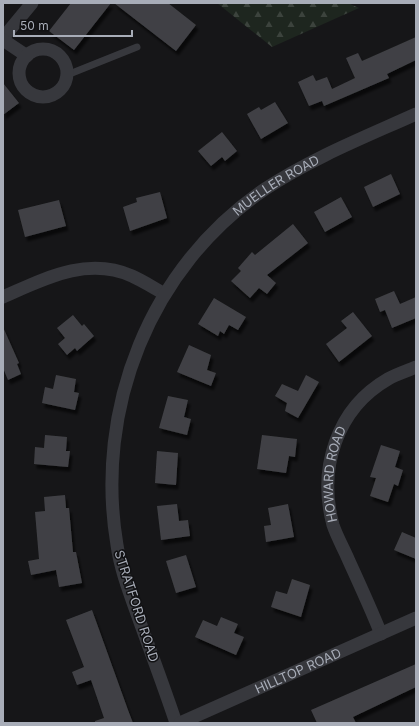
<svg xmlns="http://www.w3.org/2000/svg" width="419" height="726" font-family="Inter,sans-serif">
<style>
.forest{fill:url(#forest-firs)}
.building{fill:#404145;filter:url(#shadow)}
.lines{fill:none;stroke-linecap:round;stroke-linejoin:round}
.service{stroke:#37383d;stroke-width:7}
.minor{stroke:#37383d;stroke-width:13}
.labels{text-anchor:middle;stroke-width:3;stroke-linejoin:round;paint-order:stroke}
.street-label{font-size:13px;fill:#a8adb8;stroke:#111113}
</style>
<defs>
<pattern id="forest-firs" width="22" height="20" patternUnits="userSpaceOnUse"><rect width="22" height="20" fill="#1e261f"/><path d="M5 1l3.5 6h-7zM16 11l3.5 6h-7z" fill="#3c433d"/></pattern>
<filter id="shadow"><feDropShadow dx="2.5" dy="4.5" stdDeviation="1" flood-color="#0009"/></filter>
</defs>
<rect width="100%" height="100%" fill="#161618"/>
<!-- forest -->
<path class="forest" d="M217,3H348L359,8L272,47Z"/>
<!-- building -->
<path class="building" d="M71,3H111L74,50L49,31Z
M114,3H168L196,25L176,51Z
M416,37V60L387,74L389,78L324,106L322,101L309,106L298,82L313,75L316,81L327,77L332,89L355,78L346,58L358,53L362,61Z
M3,83L19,103L3,115Z
M275,102L288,123L261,139L247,114L259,107L261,110Z
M222,132L237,151L225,161L222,157L211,166L198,151Z
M391,174L400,194L373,207L364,187Z
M160,192L167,218L130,231L123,207L137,202L136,198Z
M341,197L352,217L325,232L314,212Z
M59,200L66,226L25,237L18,210Z
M293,224L308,243L267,275L276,283L267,294L259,288L250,298L231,281L241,271L238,268L252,252L255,255Z
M394,291L400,304L416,297V318L392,328L385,310L380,312L375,299Z
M214,298L246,317L238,330L229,325L224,334L220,331L218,336L198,324Z
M353,312L372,336L339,362L326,344L347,328L341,321Z
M73,315L82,326L84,324L94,336L77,351L75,348L67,355L58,344L65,338L57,328Z
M3,327L19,363L17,364L21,374L8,380L3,368Z
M189,345L211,355L207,370L216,373L211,386L177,372Z
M56,375L76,379L74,392L79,393L75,410L42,403L45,387L53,389Z
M306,375L319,382L298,418L285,411L287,403L275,396L282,384L298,391Z
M168,396L188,400L184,417L191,419L187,435L159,428Z
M45,435L67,437L66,451H70L68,467L34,464L35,447L44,448Z
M262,435L297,439L295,457L289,456L286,473L257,469Z
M381,445L400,451L395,467L403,470L398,486L394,484L388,502L370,496L376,478L370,477Z
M157,451L178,453L176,485L155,483Z
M65,495L66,508H69L73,552H76L82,583L59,587L56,570L31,575L28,561L39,559L35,512L45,511L44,497Z
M177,504L179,521L188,520L190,536L161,540L157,506Z
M288,504L294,537L266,542L264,526L271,525L268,508Z
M402,532L416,538V559L394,550Z
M186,555L196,587L176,593L166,561Z
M292,579L310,585L301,617L271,607L276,591L287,594Z
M92,610L128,710L133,723H95V721L104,718L91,680L77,685L72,672L84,667L66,620Z
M221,617L238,624L234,633L244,637L236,655L195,637L203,620L217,626Z
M416,664V687L353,717L356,723H317L311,710Z"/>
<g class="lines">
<!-- service -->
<path class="service" d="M67,75L137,47"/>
<!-- minor -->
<g class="minor">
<path d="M3,38L32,3"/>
<path d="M3,40L27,56"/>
<circle cx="43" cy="73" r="24"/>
<path d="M3,297C44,279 87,256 132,276C143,281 154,288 165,294"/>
<path id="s1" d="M381,634C371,609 360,585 349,561C344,549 337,537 333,525C318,469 336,409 388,379C397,374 407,371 416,367"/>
<path id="s2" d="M176,723C165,690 153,658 141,625C132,599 121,573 117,545C94,409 150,267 265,189C312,158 365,137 416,114"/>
<path id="s3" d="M180,723L416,618"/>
</g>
</g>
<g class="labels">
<!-- street labels -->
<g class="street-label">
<text dy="5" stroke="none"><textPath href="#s2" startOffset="606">MUELLER ROAD</textPath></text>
<text dy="5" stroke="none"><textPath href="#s1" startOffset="171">HOWARD ROAD</textPath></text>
<text transform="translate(137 606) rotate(72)" y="5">STRATFORD ROAD</text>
<text dy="5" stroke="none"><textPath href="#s3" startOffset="129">HILLTOP ROAD</textPath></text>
</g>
</g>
<!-- border -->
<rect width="419" height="726" fill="none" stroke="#a8adb8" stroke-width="8"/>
<!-- scale -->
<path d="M14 30v6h118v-6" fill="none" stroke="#a8adb8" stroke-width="2"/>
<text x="20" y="30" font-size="12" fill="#a8adb8" stroke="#111113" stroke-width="3" paint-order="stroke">50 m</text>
</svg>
